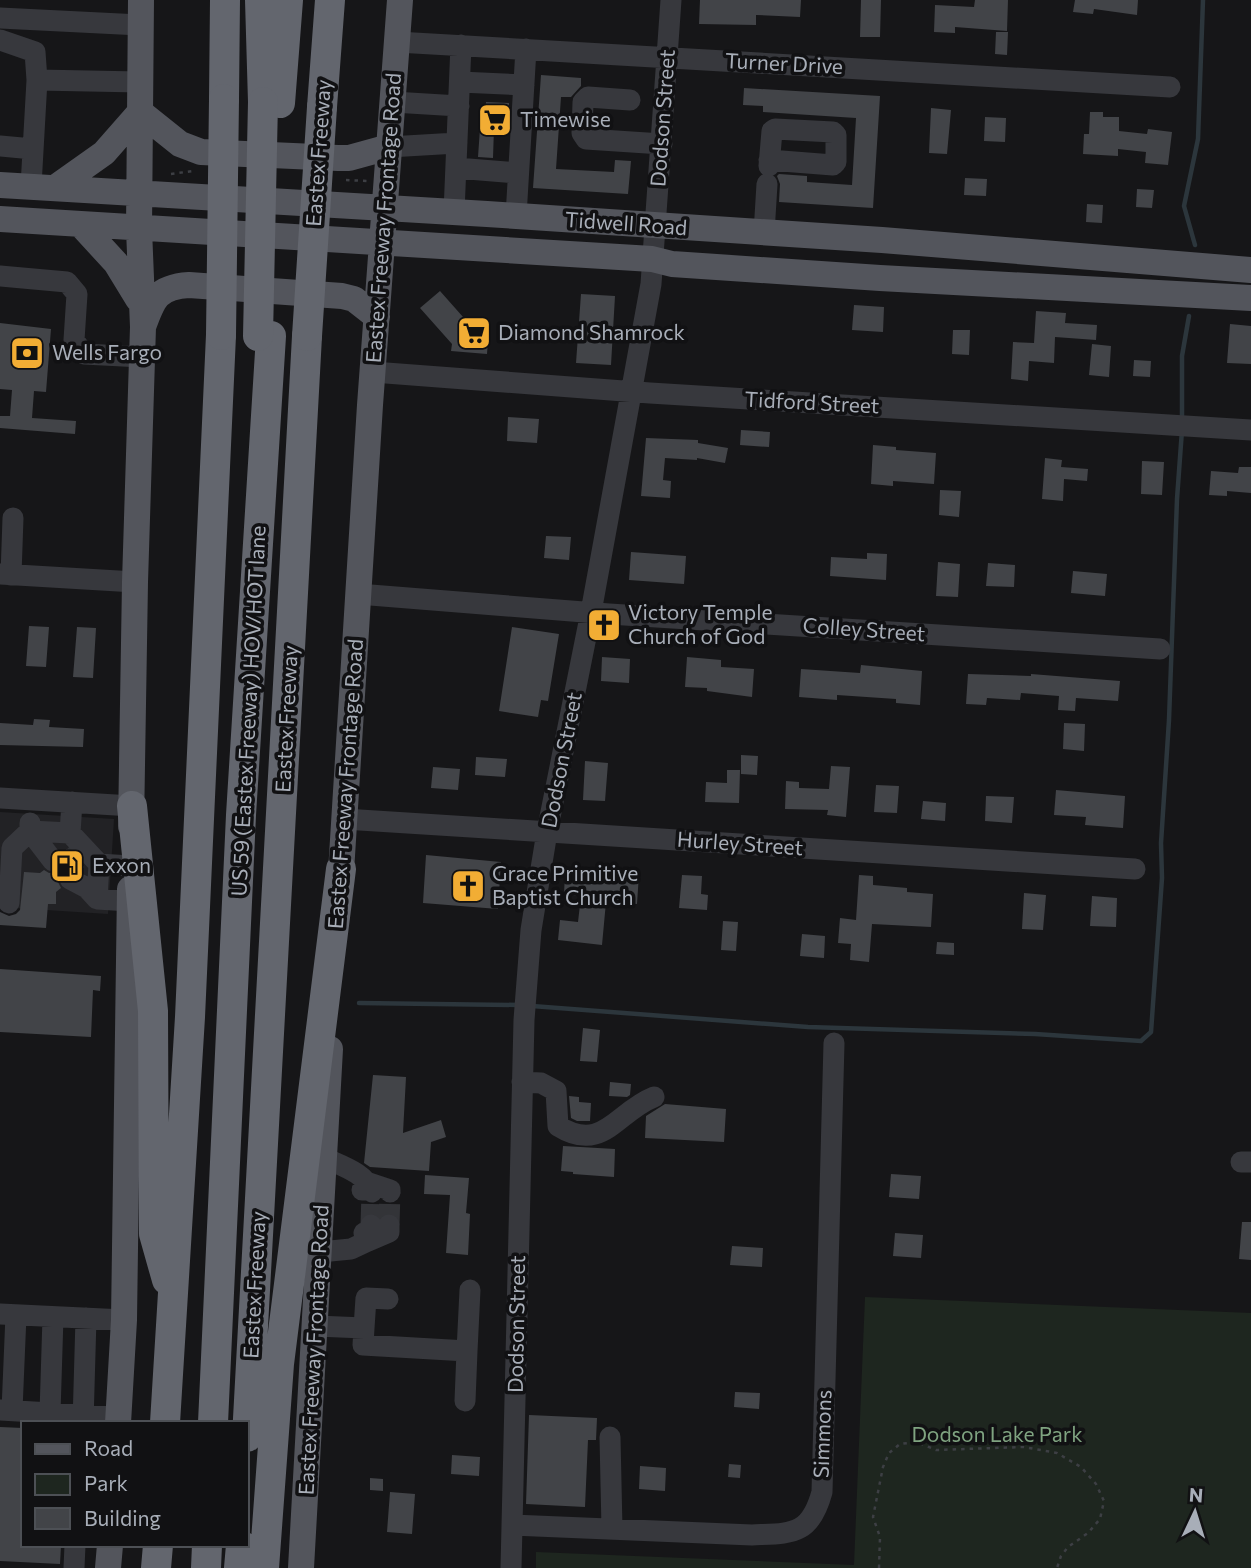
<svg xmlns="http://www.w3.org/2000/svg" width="1251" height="1568" font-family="Commissioner,sans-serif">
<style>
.built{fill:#222225}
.green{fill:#1e261f}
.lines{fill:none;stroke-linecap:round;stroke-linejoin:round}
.stream{stroke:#2c363c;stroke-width:4.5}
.building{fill:#424448}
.minor-tunnel{stroke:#333438;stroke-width:21;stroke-dasharray:21 10;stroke-linecap:butt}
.path{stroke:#3d3f44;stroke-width:2.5;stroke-dasharray:3.5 5;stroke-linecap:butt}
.minor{stroke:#37383d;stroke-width:21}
.major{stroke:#53555c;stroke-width:26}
.highway{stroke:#63666e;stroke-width:30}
.highway-bridge{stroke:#63666e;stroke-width:30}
.labels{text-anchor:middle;stroke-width:7;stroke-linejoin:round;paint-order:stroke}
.street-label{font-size:21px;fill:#a8aeb8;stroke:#111113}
.poi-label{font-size:21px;fill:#a8aeb8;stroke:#111113;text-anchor:start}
.park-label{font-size:21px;fill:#7fa380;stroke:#111113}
</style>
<rect width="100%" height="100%" fill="#161618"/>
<!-- built -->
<path class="built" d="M0,812L114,819L108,914L0,907Z"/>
<!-- green -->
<path class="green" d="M865,1297L1251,1313V1568H536V1552L854,1565Z"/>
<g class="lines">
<!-- stream -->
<path class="stream" d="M1195,245L1184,206L1198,139L1203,0
M1182,418V356L1189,316
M359,1003L519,1005
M532,1006L808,1027L1035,1034L1141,1041L1151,1032L1162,878L1161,843L1169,720L1177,499L1182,430"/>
</g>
<!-- building -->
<path class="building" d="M700,0H801L800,17L756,15V25L699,24Z
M861,0H881L880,37H860Z
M975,0H1008L1007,31L955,27V33L934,32L935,5L974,7Z
M1075,0H1138L1137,15L1094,9L1093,14L1073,12Z
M996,32H1008L1007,55L995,54Z
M541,75L581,78V86L571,97H561L556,169L614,172L615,160L631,161L628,194L533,188Z
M744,88L880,96L873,208L779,202L780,184L777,176L779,174L807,176V182L852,185L856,118L763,112V106L743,105Z
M486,102L509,103L508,128H494L493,158L478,157L481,114H485Z
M931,108L951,110L947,154L929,153Z
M1090,112H1103V117H1119V131L1147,134L1148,129L1172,132L1168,165L1145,163L1146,152L1118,149V156L1083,154L1084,134H1089Z
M985,117L1006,118L1005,142L984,141Z
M965,178L987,179L986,196L964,195Z
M1137,189L1154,190L1152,208L1136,207Z
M1087,204L1103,205L1102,223L1086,222Z
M440,291L471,326L489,327L487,354L451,351L452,344L420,308Z
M581,294L615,296L611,365L576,363Z
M854,305L884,307L883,332L852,330Z
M1036,311L1066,313L1065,323L1097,325L1096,340L1055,337L1054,363L1029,361L1028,381L1011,379L1013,342L1034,343Z
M0,323L51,329L46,392L34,391L32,418L76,421L75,434L0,428V416H10L12,390L0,389Z
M1230,324L1251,326V364L1227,363Z
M953,330H970L969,355L952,354Z
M1092,344L1111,346L1109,377L1089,375Z
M1134,360L1151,361L1150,377L1133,376Z
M508,417L539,419L537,443L507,441Z
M741,430L770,432L769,447L740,445Z
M646,438L698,440V443L728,448L725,463L697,458V460L665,458L663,480L671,481L670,498L641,496Z
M873,445L896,447V450L936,453L934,484L893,481V486L871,484Z
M1045,458L1062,460L1061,467L1088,469L1087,481L1064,479L1063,501L1042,499Z
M1142,461L1164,462L1162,495L1141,494Z
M1239,467H1251V493L1227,491V496L1209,495L1211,471L1238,473Z
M940,490L961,491L959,517L939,515Z
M546,536L571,537L569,560L544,558Z
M631,552L686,556L684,584L629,580Z
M867,553L887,554L886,580L830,576L831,557L867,559Z
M938,562L960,564L958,597L936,596Z
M988,563L1015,565L1014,587L986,586Z
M1073,571L1107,574L1105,596L1071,593Z
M29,626L49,627L46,667L26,666Z
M77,627L96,628L93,678L73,677Z
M512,627L559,634L548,701L541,700L538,717L499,711Z
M602,657L630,659L629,683L601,681Z
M687,657L721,660V667L754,669L752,697L707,691V688L685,687Z
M861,665L922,671L920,705L896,703V699L837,695V700L799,697L801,669L860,673Z
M968,674L1031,676V674L1120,681L1118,701L1076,698L1075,711L1058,710L1059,696L1021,693L1020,700L987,698L986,705L966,704Z
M34,719L50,720L49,727L84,729L83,747L0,745V723L33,725Z
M1064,723L1085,724L1084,751L1063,749Z
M741,755L758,756L757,775L741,774Z
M476,757L507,759L505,777L475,775Z
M585,761L608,763L605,801L583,800Z
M831,766L850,767L846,817L827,815L828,810L785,809L786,781L799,782V788L829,789Z
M433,767L460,769L458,790L431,788Z
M727,770H740L739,803L705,802L706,782L727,783Z
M876,785L899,786L897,813L874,812Z
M1056,790L1125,796L1123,828L1085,825L1086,817L1054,815Z
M986,796L1014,797L1012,823L985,821Z
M923,801L946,803L945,821L921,819Z
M67,849L84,867L81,870L70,866L64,867L66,860L63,852Z
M426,855L501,862L498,909L423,903Z
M44,870L49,873L59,872L57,880L61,888L56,892V904H48L46,928L0,925V912L9,916L16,914L20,910L24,872L40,873Z
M619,872L639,874L637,904L606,902L602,945L558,940L560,920L578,922L581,896L564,894L565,874L618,878Z
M682,875L702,876L701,894L708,895L707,910L679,908Z
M859,875L873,876V885L907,888V892L933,894L931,927L872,924L869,962L850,960L851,944L838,943L840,918L856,920Z
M1024,893L1046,895L1043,930L1022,929Z
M1092,896L1117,898L1116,927L1090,926Z
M723,921L738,922L736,951L721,950Z
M802,934L825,936L824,958L800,956Z
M937,942L954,943V955L936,954Z
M0,969L101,976L100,991L93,990L91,1037L0,1032Z
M583,1028L600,1030L597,1062L580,1061Z
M373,1075L406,1077L403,1133L441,1120L446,1137L431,1142L429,1171L370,1167L364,1163Z
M610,1082L631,1084L630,1095L627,1097L609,1096Z
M569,1096L579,1097V1102L591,1103L590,1121H577L571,1118Z
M665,1104L726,1109L724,1142L645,1138L646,1116Z
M563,1146L615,1149L614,1177L573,1174V1172L561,1171Z
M891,1174L921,1176L919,1199L889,1197Z
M425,1175L469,1178L466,1213L470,1214L468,1255L446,1253L450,1195L424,1194Z
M1242,1222H1251V1260L1239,1259Z
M895,1233L923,1235L921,1258L893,1256Z
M732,1246L763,1248L762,1267L730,1265Z
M735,1392L760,1393L759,1409L734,1407Z
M529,1415L597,1418L596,1440H588L585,1507L526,1504Z
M0,1427L23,1428V1545H61L60,1564L0,1561Z
M452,1455L480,1457L479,1476L451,1474Z
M729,1464L741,1465L740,1478L728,1477Z
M640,1466L666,1468L665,1491L639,1489Z
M370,1478L383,1479V1491L370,1490Z
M390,1492L415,1494L412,1534L387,1532Z"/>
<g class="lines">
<!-- minor-tunnel -->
<path class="minor-tunnel" d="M64,852L81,870
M371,1225L372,1192
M389,1225L390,1192"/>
<!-- path -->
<path class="path" d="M171,174L193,171
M346,180L367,181
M879,1568L880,1537L873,1517L883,1467L889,1453L900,1444L917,1442L936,1450L1024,1447L1057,1453L1081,1467L1096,1484L1104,1501L1100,1519L1088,1533L1068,1547L1061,1556L1057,1568"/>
<!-- minor -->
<path class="minor" d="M0,18L140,25
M0,40L35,52L37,80
M397,42L1170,87
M460,82L524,85
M630,100L588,97L583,102L582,133L586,139L662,144
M393,102L459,106
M0,146L33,149
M389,147L457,143
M769,166L772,131L775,129L833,132L836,135V162L833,165L769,160
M456,168L518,173
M31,186L37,80L140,82
M454,212L461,45
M516,216L526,49
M764,233L767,184
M0,276L67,282L77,294L74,340L84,354L142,357
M373,372L650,393L1251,430
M0,574L135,582
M11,575L13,518
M358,594L609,614L1160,649
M0,798L132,806
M344,819L1135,869
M30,823V831L70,833L72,802
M70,833L99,864L130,866
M99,864L97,899L130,901
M70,879L87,888L97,899
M9,903L12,848L30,831L53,861
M522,1082L541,1083L556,1091L558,1126C603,1154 616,1112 654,1097
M325,1158C342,1166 366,1173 372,1192
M1241,1162H1251
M362,1190L369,1183L390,1190V1192
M364,1233L368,1241L389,1232V1225
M320,1252L351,1249L368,1241L371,1225
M0,1314L124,1320
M316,1326L364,1328L363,1345L467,1351L470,1290
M364,1328L366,1298L388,1299
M465,1401L467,1351
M0,1410L118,1417
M12,1410L16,1315
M50,1413L53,1317
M83,1423L86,1318
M610,1437L612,1529
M512,1525L752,1535C792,1533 810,1536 822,1492L834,1043
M74,1568L75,1545
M511,1568L524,1020L531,930L547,832L591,612L651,284L671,0"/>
<!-- major -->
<path class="major" d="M140,112L180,144L201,152L338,158H349L389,147
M0,185L487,214L882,240L1251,270
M56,187L104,153L140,112
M0,219L652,259L672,264L880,278L1251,298
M82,226L116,263L138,299
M143,327C153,299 157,287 189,285L342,296L354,299L377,317
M131,826L135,582L143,327L139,229L141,0
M340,888L370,405L400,0
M118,1423L124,1320L130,889
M108,1568L110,1545
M301,1568L330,1049"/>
<!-- highway -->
<path class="highway" d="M260,0L263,102
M224,99L225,0
M280,103L288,0
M322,107L330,0
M132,806L153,1011L154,1234L167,1280
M165,1423L190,1017L221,335
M213,1423L241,815L271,336
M247,1437L307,336
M156,1568L158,1545
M206,1568L207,1545
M239,1568L241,1545
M264,1568L279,1364L341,869"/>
<!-- highway-bridge -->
<path class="highway-bridge" d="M221,335L224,99
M258,336L263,102
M307,336L322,107"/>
</g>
<!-- icons -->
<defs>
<g id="supermarket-square" transform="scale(1.75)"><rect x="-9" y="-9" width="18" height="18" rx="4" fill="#f2ad34" stroke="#111113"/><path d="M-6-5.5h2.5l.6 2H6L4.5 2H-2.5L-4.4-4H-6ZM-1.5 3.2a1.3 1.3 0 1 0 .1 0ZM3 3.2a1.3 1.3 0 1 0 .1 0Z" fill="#111"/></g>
<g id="bank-square" transform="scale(1.75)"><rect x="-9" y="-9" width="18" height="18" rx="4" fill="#f2ad34" stroke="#111113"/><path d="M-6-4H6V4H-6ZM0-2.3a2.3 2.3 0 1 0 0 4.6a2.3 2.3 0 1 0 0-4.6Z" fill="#111"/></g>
<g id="church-square" transform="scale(1.75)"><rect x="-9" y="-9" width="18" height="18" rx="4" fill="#f2ad34" stroke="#111113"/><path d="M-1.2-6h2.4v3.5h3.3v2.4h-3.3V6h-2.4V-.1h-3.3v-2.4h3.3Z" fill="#111"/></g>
<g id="fuel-square" transform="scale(1.75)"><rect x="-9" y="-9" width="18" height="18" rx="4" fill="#f2ad34" stroke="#111113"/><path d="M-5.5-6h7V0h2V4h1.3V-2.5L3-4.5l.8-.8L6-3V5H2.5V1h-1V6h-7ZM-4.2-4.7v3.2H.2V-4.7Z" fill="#111"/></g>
</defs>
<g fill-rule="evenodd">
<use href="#supermarket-square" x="495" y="120"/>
<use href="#supermarket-square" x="474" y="333"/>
<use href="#bank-square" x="27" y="353"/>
<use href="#church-square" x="604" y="625"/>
<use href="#fuel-square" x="67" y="866"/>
<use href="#church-square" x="468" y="886"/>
</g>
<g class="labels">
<!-- street labels -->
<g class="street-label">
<text transform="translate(784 64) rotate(3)" y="7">Turner Drive</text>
<text transform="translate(663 118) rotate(-86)" y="7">Dodson Street</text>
<text transform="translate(319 153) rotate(-86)" y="7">Eastex Freeway</text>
<text transform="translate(384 218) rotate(-86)" y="7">Eastex Freeway Frontage Road</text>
<text transform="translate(626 224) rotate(4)" y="7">Tidwell Road</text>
<text transform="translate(812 403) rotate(3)" y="7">Tidford Street</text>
<text transform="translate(864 630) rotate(4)" y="7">Colley Street</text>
<text transform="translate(249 711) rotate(-87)" y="7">US 59 (Eastex Freeway) HOV/HOT lane</text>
<text transform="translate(287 719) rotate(-87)" y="7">Eastex Freeway</text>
<text transform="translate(562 760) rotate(-79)" y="7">Dodson Street</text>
<text transform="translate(346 784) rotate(-86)" y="7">Eastex Freeway Frontage Road</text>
<text transform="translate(740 844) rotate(4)" y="7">Hurley Street</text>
<text transform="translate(255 1285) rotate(-87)" y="7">Eastex Freeway</text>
<text transform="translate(517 1324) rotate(-89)" y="7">Dodson Street</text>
<text transform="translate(314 1350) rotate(-87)" y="7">Eastex Freeway Frontage Road</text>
<text transform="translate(823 1434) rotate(-88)" y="7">Simmons</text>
</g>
<!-- poi labels -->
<g class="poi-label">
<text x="520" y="127">Timewise</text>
<text x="498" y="340">Diamond Shamrock</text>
<text x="52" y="360">Wells Fargo</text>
<text x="628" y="620">Victory Temple<tspan x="628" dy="24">Church of God</tspan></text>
<text x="92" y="873">Exxon</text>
<text x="492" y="881">Grace Primitive<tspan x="492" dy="24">Baptist Church</tspan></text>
</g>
<!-- park labels -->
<g class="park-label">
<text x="997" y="1442">Dodson Lake Park</text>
</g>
</g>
<!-- legend -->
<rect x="21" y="1421" width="228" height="126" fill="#111113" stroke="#4d5055" stroke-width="2"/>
<rect x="35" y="1444" width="35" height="10" fill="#53555c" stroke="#4d5055" stroke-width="2"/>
<text x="84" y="1456" font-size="21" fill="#a8aeb8">Road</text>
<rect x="35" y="1474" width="35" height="21" fill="#1e261f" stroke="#4d5055" stroke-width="2"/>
<text x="84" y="1491" font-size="21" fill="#a8aeb8">Park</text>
<rect x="35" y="1508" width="35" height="21" fill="#424448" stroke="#4d5055" stroke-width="2"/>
<text x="84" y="1526" font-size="21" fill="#a8aeb8">Building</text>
<!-- north arrow -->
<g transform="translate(1195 1512) rotate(4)" stroke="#111113" stroke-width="5" paint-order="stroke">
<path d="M0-5L12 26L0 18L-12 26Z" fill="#a8aeb8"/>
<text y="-10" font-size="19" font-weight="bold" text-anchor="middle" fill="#a8aeb8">N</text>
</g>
</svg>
